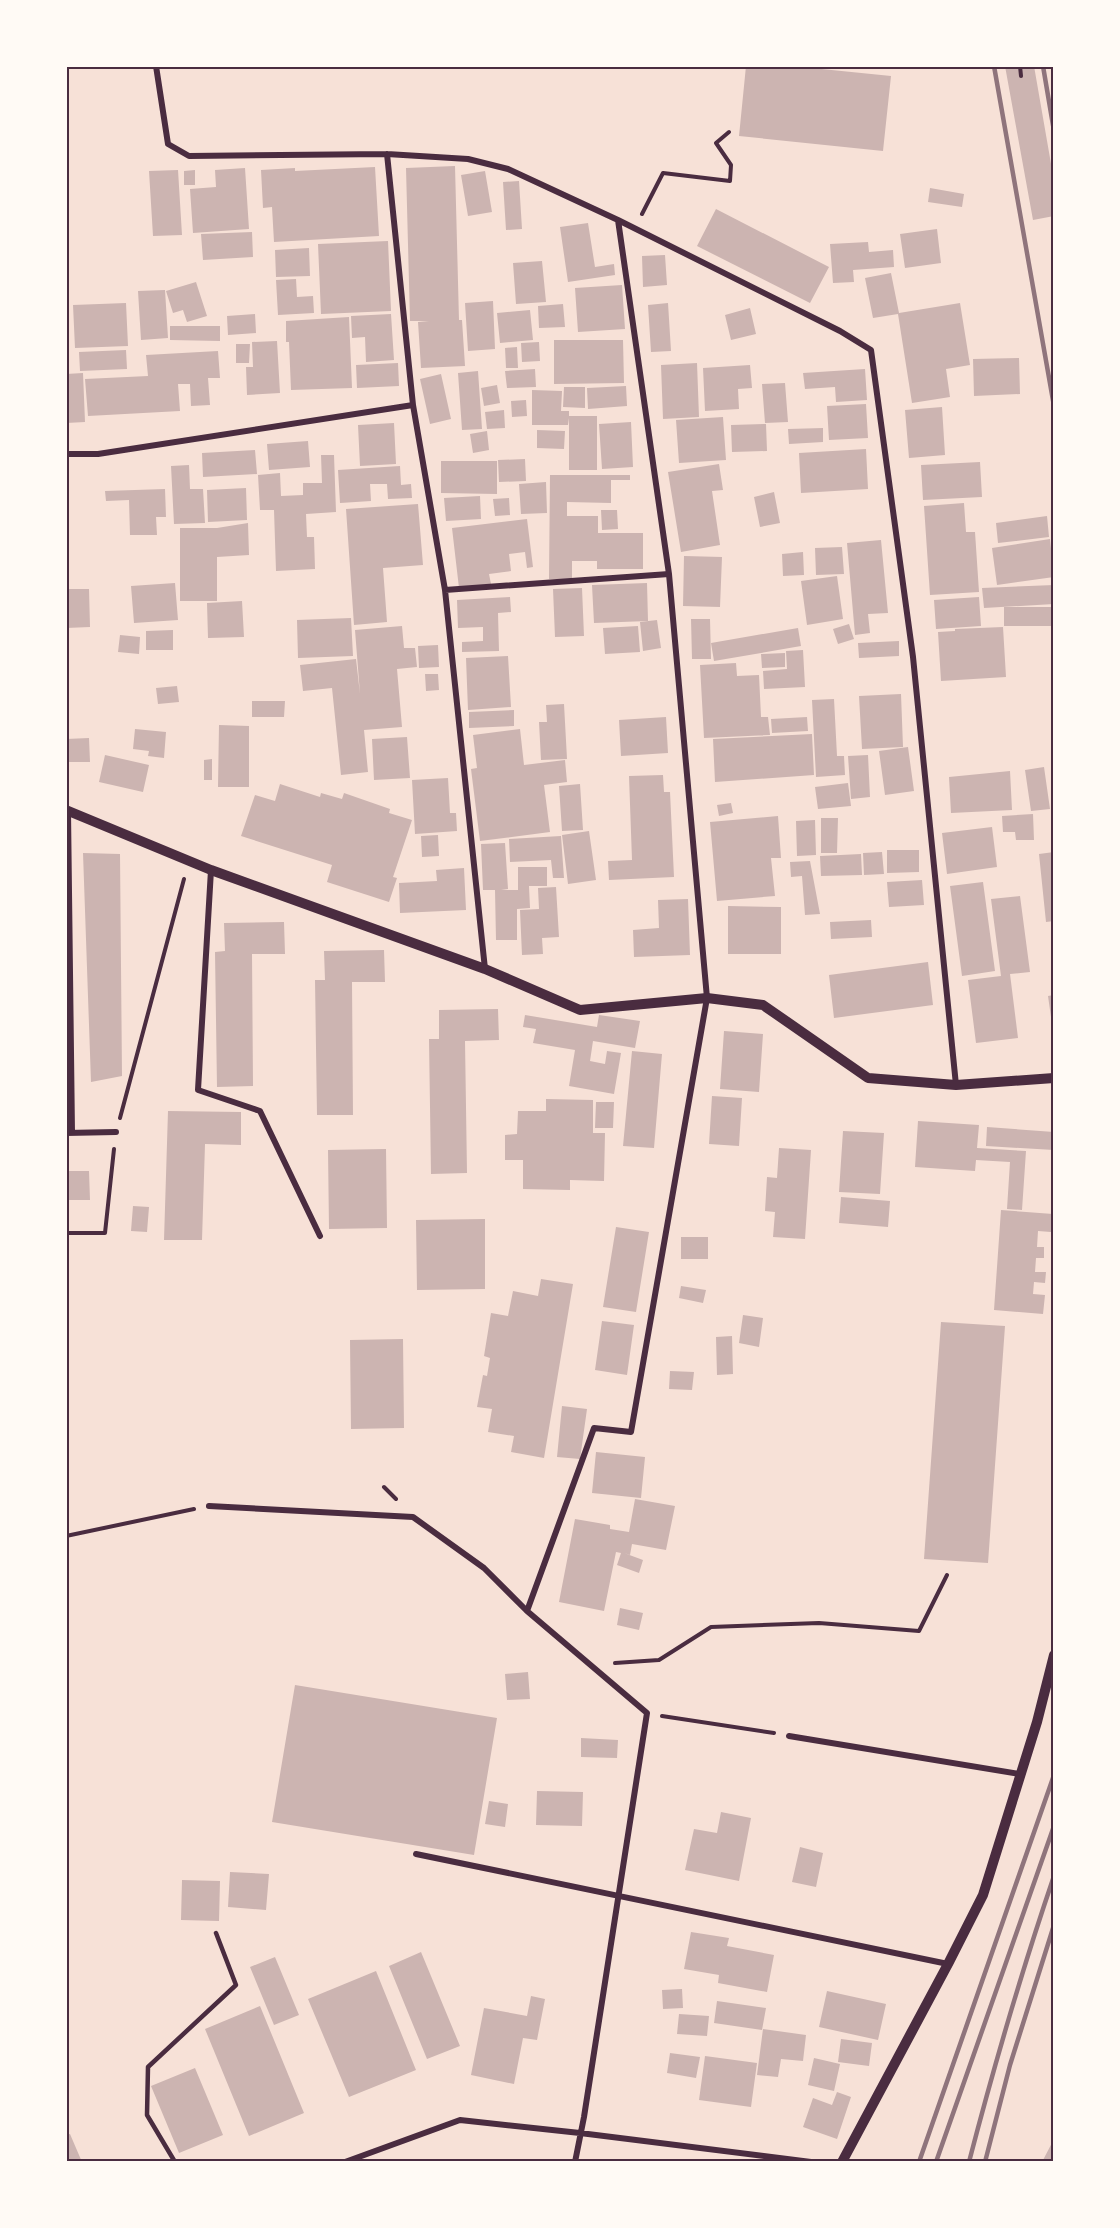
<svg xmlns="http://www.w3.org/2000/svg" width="1120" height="2228" font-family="Helvetica,sans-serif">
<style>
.building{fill:#ccb4b1}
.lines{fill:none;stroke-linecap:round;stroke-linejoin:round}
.path{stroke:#4a2c40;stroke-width:4}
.service{stroke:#4a2c40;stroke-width:4.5}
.minor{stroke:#4a2c40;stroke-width:6}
.tertiary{stroke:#4a2c40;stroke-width:10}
.rail{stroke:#8f747c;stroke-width:4.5}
.neatline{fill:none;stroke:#4a2c40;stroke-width:2}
</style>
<rect width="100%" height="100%" fill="#f7e1d7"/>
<!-- building -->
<path class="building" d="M746,66H792L891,76L883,151L739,136Z
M1005,66H1034L1054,181V216L1033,220Z
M455,166L459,320H462L465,366L421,368L418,322L429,321H410L406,168Z
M375,167L379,236L274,242L272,207L263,208L261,170L295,168V171Z
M245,168L249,229L193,233L190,189L216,187L215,170Z
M178,170L182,235L153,236L149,171Z
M195,170V185H184V171Z
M485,171L492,212L468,216L461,175Z
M519,181L522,229L506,230L503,182Z
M930,188L964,194L962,207L928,202Z
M716,209L829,267L810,303L697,246Z
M588,223L595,267L614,264L615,275L568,282L560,227Z
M937,229L941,263L905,268L900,234Z
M252,232L253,257L203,260L201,234Z
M388,241L391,311L321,314L318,244Z
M868,242L869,252L893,250L894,267L853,270L854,282L833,283L830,244Z
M309,248L310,276L276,277L275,250Z
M665,255L667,285L643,287L642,256Z
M542,261L546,302L516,304L513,263Z
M891,273L899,313L960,303L970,365L946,369L950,397L912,403L898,314L873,318L865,278Z
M296,279L297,297L313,296L314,313L278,315L276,280Z
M196,282L207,316L187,322L183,310L173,313L166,291Z
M622,285L625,329L578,332L575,288Z
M165,290L168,338L141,340L138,291Z
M493,301L495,349L468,351L465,303Z
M126,303L128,346L75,348L73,305Z
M668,303L671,351L651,352L648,305Z
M563,304L565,327L539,328L538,306Z
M750,308L756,334L731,340L725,315Z
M530,310L533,340L500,343L497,313Z
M255,314L256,333L228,335L227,316Z
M391,314L394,360L366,362L365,337L352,338L351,316Z
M349,317L352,388L291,390L289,342H286V321Z
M170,326H220V341L170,340Z
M554,340H623L624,383L554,384Z
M277,341L280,393L247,395L246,367H253L252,342Z
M539,342L540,361L522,362L521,343Z
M236,344H250L249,363H236Z
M517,347L518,368H506L505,348Z
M126,350L127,369L80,371L79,352Z
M218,351L220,378H208L210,405L191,406L190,384H178L180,411L88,416L85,379L148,376L146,355Z
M1019,358L1020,394L974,396L973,359Z
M398,363L399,386L357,388L356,365Z
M697,363L699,417L663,419L661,365Z
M750,365L752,388L738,389L739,409L705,411L703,368Z
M535,369L536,387L507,388L505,371Z
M865,369L867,400L836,402L835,387L805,389L803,373Z
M478,371L482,429L462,430L458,373Z
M83,373L85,422L66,423V374Z
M441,374L451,419L430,424L420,379Z
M785,383L788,422L765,423L762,384Z
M497,385L500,403L484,406L481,388Z
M626,386L627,406L588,409L587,388Z
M564,387H585V408L563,407Z
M532,390L562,391L561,411H569V416H597V470H569V418L568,425H532Z
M526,400L527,416L512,417L511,401Z
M866,404L868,438L829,440L827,406Z
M942,407L945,455L909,458L905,410Z
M504,410L505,428L487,429L485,412Z
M723,417L726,460L679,463L676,420Z
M631,422L633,467L602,469L599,424Z
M394,423L396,464L360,466L358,425Z
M766,424L767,451L732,452L731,425Z
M823,428V442L789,444L788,429Z
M537,430L565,431L564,449L537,448Z
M487,431L489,450L473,453L470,434Z
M308,441L310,467L269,470L267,444Z
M866,449L868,489L801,493L799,453Z
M255,450L257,474L203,477L202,453Z
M321,455H334L336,512L306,514L307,537H314L315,569L276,571L274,510H260L258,475L280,473L281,496L303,495V483H322Z
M525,459L526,481L499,482L498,460Z
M441,461H497V494L441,493Z
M980,462L982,497L923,500L921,465Z
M719,464L723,490L712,491L720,545L681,552L668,472Z
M189,465L190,489H203L205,523L174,524L171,466Z
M400,466L401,485L411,484L412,498L388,499L387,484H370L371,501L340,503L338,470Z
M550,475H630V480H611V503L567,502V516H598V533H643V569H597V561H572V579H549Z
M546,482L547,513L521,514L519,484Z
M246,488L247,520L208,522L207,490Z
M165,489L166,517H156L157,535H130L129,500L106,501L105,491Z
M774,492L780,523L760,527L754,497Z
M480,496L481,519L446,521L444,498Z
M509,498L510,515L495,516L493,499Z
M964,503L966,532H975L979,592L930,595L924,506Z
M418,504L423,565L383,568L387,622L354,625L346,509Z
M601,510H617L618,529L602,530Z
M1047,516L1049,537L998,543L996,523Z
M527,519L533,567L527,568L525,552L509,554L511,571L489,574L491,584L459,588L452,528Z
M248,523L249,555L217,557V601H180V528H217Z
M1050,539L1054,577L997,585L992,548Z
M881,540L888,613L868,614L870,633L855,635L847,543Z
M842,547L844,574L816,575L815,548Z
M803,552L804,575L783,576L782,554Z
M684,556L722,557L720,607L683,606Z
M837,576L843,619L807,625L801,581Z
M175,583L178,620L134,623L131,586Z
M647,583L648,621L594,623L592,585Z
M1054,585V604L984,608L982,588Z
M582,588L584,636L555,637L553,589Z
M66,589H89L90,627L66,628Z
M510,597L511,612L498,613L499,651L462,652V642L483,641V627L458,628L457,600Z
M979,597L981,626L936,629L934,600Z
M242,601L244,637L208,638L207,603Z
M1004,607H1054V626H1004Z
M351,618L353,656L298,658L297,620Z
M691,619H710L711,659H692Z
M657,620L661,648L643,651L640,622Z
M849,624L854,639L838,644L833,629Z
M402,626L404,648H415L417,667L397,669L402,727L364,730L368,772L341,775L332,688L303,691L300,665L356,659L360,694L355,630Z
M638,626L640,652L605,654L603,628Z
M1003,627L1006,677L941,681L938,632L955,631V629Z
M798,628L801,646L714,661L711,643Z
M173,630V650H146V631Z
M120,635L140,637L139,654L118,652Z
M899,641V656L859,658L858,643Z
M438,645L439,667L419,668L418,646Z
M803,650L805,687L764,689L763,671L787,669L786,651Z
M785,653V667L762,668L761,654Z
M508,656L511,707L468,710L466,658Z
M736,663L737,676L759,675L761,717H768L770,735L704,738L700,665Z
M425,674H438L439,690L426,691Z
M177,686L179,702L158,704L156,688Z
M901,694L903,747L862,749L859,696Z
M834,699L837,756H844L845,775L816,777L812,700Z
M252,701H285L284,717H252Z
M564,704L567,759L541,760L539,722H547L546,705Z
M514,710V726L469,728V712Z
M666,717L668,753L621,756L619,720Z
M807,717L808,731L772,733L771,719Z
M219,725L249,726V787H218Z
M135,729L166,732L164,758L148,756L149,751L133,749Z
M520,729L524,765L565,760L567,782L544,785L550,832L480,841L471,769L477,768L473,735Z
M812,734L814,775L715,782L713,739Z
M407,737L410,778L374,780L372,739Z
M89,738L90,762H66V739Z
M908,747L914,791L885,795L879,751Z
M105,755L149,765L143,792L99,782Z
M868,755L870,797L851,799L848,756Z
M212,759V780H204V760Z
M1044,767L1050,809L1031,811L1025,770Z
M1010,771L1012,810L951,813L949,777Z
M663,775L664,792H670L674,877L609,880L608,861L632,860L629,776Z
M448,778L450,813H456L457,831L415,834L412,780Z
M848,783L851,806L818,809L815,787Z
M280,784L320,797L321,793L342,799L344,793L390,809L389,813L412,820L393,877L397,878L389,902L327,882L332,865L241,836L255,795L275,801Z
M580,784L583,830L562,831L559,786Z
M731,803L733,813L719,816L717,805Z
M1033,814L1034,840H1016L1015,832H1003L1002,816Z
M778,816L781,858H771L775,896L717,901L710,822Z
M821,818H838L837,853H821Z
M815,820L816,855L797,856L796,821Z
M992,827L997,867L947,874L942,833Z
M589,831L596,880L568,884L562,835Z
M438,835L439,856L422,857L421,836Z
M561,836L564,878H553L551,860L510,862L509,839Z
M505,843L508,889L501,890H518V867H547V886H529L530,908L517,909V940H496L495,890H483L481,844Z
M887,850H919V872L887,873Z
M882,852L884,874L864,875L863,853Z
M1054,852V921L1046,922L1039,854Z
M83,853L120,854L122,1076L91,1082Z
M861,854L862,875L821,876L820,856Z
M810,861L820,914L805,915L802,876L791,877L790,862Z
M464,868L466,910L400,913L399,883L437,881L436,870Z
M922,880L924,905L889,907L887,882Z
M983,882L995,971L962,976L950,886Z
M556,887L559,937L542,938L543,954L522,955L520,910L539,909L538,888Z
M1020,896L1030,972L1010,974L1018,1038L976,1043L968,980L1001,976L991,899Z
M688,899L690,955L634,957L633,930L659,928L658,900Z
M728,906L781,907V954H728Z
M871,920L872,937L831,939L830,922Z
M284,922L285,954H252L253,1086L217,1087L215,952L225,951L224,923Z
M384,950L385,982H352L353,1115H317L315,980H325L324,951Z
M928,962L933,1005L834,1018L829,975Z
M1054,995V1024H1052L1048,996Z
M498,1009L499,1040L465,1041L467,1173L431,1174L429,1039H439V1010Z
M525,1015L597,1027L599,1015L640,1021L635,1048L593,1041L590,1061L605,1064L607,1051L621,1053L614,1094L569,1086L575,1050L533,1043L536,1029L523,1027Z
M724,1031L763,1034L759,1092L720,1089Z
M632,1051L662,1054L654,1148L623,1146Z
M712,1096L742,1098L739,1146L709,1144Z
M546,1099L593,1100V1133H605L604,1181L570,1180V1190L523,1189V1160H505V1135L517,1134L518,1111H546Z
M596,1102H614L613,1128H595Z
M168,1111L241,1112V1145L205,1144L202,1240H164Z
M918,1121L979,1125L977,1148L1026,1151L1022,1210L1007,1209L1010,1162L976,1160L975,1171L915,1167Z
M987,1127L1054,1132V1150L986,1146Z
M843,1131L884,1133L880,1194L839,1192Z
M779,1148L811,1150L805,1239L773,1237L775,1212L765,1211L767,1177L777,1178Z
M386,1149L387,1228L329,1229L328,1150Z
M66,1171H89L90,1200H66Z
M841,1197L890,1201L888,1227L839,1223Z
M133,1206L149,1207L147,1232L131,1231Z
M1001,1210L1053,1214L1051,1232L1038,1231L1037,1247H1044V1258H1036L1035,1272H1046L1045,1283L1034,1282L1033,1294L1045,1295L1043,1314L994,1310Z
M485,1219V1289L417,1290L416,1220Z
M616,1227L649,1232L636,1312L603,1307Z
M681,1237H708V1259H681Z
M541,1279L573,1284L544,1458L511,1452L514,1436L488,1432L492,1409L477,1407L483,1375L487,1376L490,1358L484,1356L491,1313L508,1316L513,1291L538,1296Z
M681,1286L706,1290L703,1303L679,1298Z
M743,1315L763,1318L759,1347L739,1343Z
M602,1321L634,1325L627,1375L595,1370Z
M941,1322L1005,1326L988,1563L924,1559Z
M732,1336L733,1374L717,1375L716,1337Z
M403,1339L404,1428L351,1429L350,1340Z
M670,1371L694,1372L692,1390L669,1389Z
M562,1406L587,1409L580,1459L557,1457Z
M596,1452L645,1457L641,1498L592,1493Z
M635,1499L675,1506L666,1550L632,1544L630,1555L624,1553L643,1560L639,1573L617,1565L621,1553L616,1552L604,1611L559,1602L575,1519L610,1525V1529L629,1532Z
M620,1608L643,1613L639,1630L617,1625Z
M528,1672L530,1699L507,1700L505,1674Z
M295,1685L497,1718L474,1855L272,1822Z
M581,1738L618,1740L617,1758L581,1757Z
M537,1791L583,1792L582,1826L536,1825Z
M489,1801L508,1804L505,1827L485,1824Z
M721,1812L751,1818L739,1881L685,1870L694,1829L717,1833Z
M800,1847L823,1853L816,1887L792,1882Z
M230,1872L269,1874L266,1910L228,1907Z
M182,1880L220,1881L219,1921L181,1920Z
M691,1932L729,1938L727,1946L774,1955L767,1992L718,1983L719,1975L684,1969Z
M421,1952L460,2046L427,2059L389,1966Z
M275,1957L299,2015L274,2025L250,1967Z
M376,1971L416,2070L349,2097L308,1999Z
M682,1989L683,2008L663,2009L662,1990Z
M827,1991L886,2004L878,2040L819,2027Z
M531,1996L545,1999L537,2040L523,2038L514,2084L471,2075L484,2008L527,2016Z
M717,2001L766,2008L762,2030L714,2023Z
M260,2006L304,2113L249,2136L205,2029Z
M679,2014L709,2016L707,2036L677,2034Z
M763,2029L806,2035L803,2061L781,2059L778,2077L757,2075Z
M841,2039L872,2043L869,2066L838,2062Z
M670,2053L700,2057L696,2078L667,2073Z
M705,2056L757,2063L751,2107L699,2100Z
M814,2058L840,2064L834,2091L808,2085Z
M195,2068L223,2135L179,2153L151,2086Z
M837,2092L851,2097L837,2139L803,2127L813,2098L832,2105Z
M70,2134L82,2162H66V2135Z
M1054,2139V2162H1042Z"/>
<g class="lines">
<!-- path -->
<path class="path" d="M1020,66L1021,76
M642,214L663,173L730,181L731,165L716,143L729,132
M120,1118L184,879
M66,1233H105L114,1149
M384,1487L396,1499
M66,1536L194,1509
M615,1663L659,1660L711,1627L819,1623L919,1631L947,1575
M662,1716L774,1733"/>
<!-- service -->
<path class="service" d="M175,2162L147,2115L148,2067L236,1985L216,1933"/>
<!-- minor -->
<path class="minor" d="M156,66L168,144L189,156L387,154L468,159L508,169L618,220L840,331L871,350L913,657L956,1085
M387,154L413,405L445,590L485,969
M66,454H98L413,405
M445,590L669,574
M68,811L72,1133
M211,870L198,1090L260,1111L320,1236
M66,1133L116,1132
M209,1506L413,1517L484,1568L527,1611
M789,1736L1020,1774
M416,1854L948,1964
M345,2162L460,2120L580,2133L811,2162
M575,2162L584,2117L647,1713L527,1611L594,1428L631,1432L707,998L669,574L618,220"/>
<!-- tertiary -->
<path class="tertiary" d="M66,810L211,870L485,969L580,1010L707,998L763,1005L868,1078L956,1085L1054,1078
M842,2162L948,1964L983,1895L1037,1722L1054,1655"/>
<!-- rail -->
<path class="rail" d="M994,66L1054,406
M1043,66L1054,131
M919,2162L1054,1775
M936,2162L1054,1826
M969,2162C994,2066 1022,1970 1054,1876
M985,2162L1010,2065L1054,1925"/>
</g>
<!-- border -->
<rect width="1120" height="2228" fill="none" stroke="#fffaf5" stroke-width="135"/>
<rect x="68" y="68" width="984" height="2092" class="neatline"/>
</svg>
